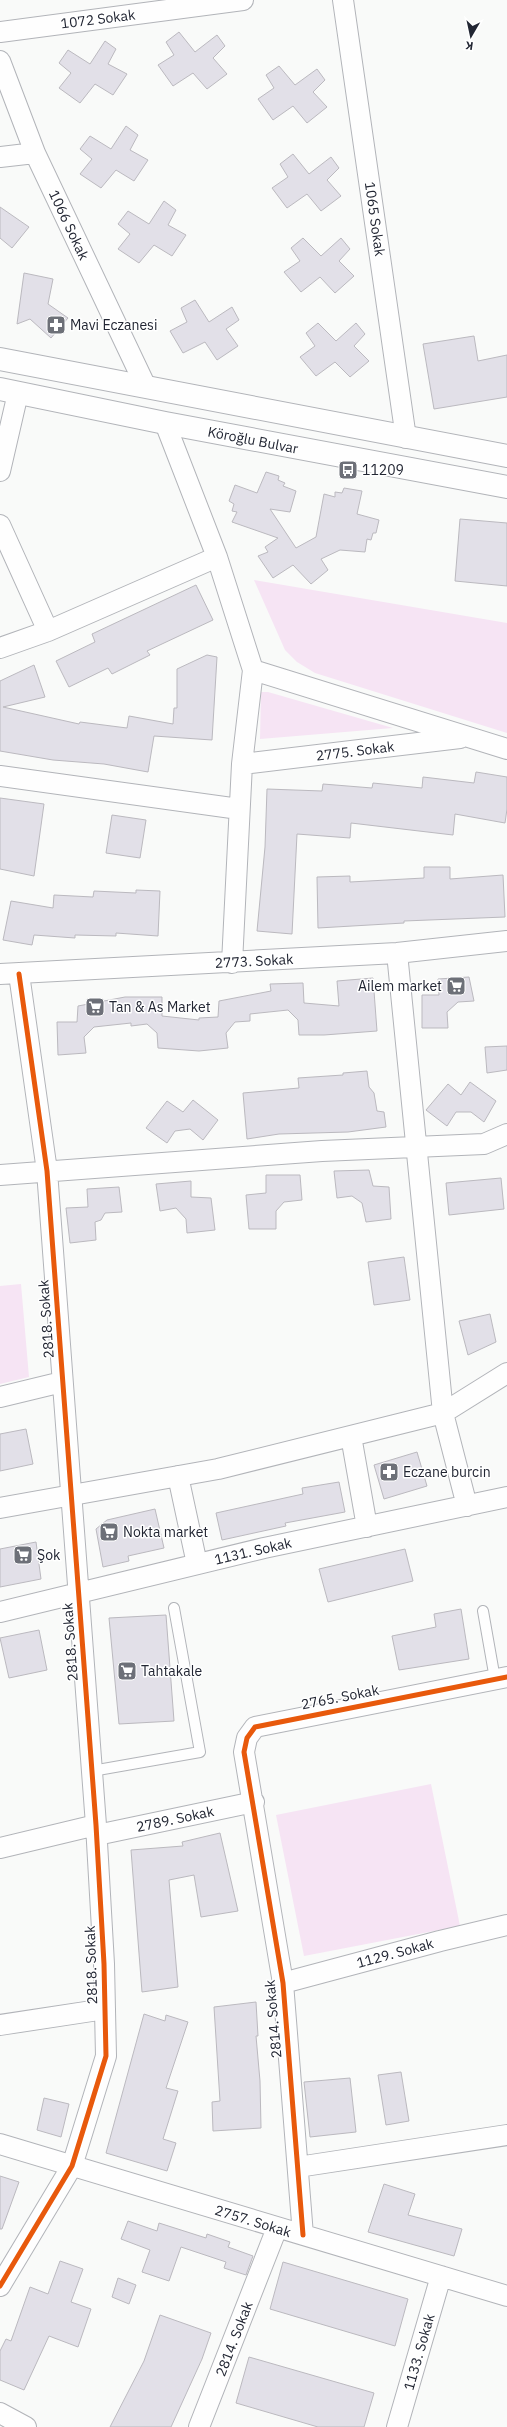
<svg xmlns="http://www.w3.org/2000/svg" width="507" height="2427" font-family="'IBM Plex Sans',sans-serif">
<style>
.green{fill:#f6e4f4}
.building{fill:#e2e0e8;stroke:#bbb9bf}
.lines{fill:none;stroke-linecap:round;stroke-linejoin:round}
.service-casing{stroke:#b2b4b9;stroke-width:12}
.minor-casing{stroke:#b2b4b9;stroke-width:22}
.primary-casing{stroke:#b2b4b9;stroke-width:24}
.service{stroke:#fefefe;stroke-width:10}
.minor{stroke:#fefefe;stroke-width:20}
.primary{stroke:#fefefe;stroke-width:22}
.cycleway-casing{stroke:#fff;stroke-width:8}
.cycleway{stroke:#e8590c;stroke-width:5}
.labels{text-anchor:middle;stroke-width:3;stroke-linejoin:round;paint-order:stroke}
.street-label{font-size:14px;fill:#222633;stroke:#fff}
.poi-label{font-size:14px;fill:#222633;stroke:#fff;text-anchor:start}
</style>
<rect width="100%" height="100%" fill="#f9faf9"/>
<!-- green -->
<path class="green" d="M254,580L507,623V733L315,673L297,662L285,650Z
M261,692H268L393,728L260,739Z
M21,1284L29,1377L0,1384V1286Z
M431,1784L460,1926L304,1956L276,1815Z"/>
<!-- building -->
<path class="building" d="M179,32L195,52L217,35L225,46L213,58L227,74L207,89L193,73L173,86L158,65L174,55L166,42Z
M105,41L116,49L108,64L127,74L113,95L95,84L80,103L59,88L71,73L59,63L68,50L90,64Z
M279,66L295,85L317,69L325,80L313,92L327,107L307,123L293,106L273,120L258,99L274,88L266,75Z
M126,126L138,135L130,150L148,160L134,181L116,170L101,188L80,174L92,159L80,149L90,136L111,149Z
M293,154L309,174L331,157L339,168L327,180L341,196L321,211L307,194L287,208L272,188L288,177L280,164Z
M164,201L176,210L168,225L186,235L172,256L154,245L139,263L118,249L130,234L118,224L128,211L149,224Z
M0,207L29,227L12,248L0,238Z
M303,238L321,256L341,238L350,249L339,261L354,276L335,293L320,277L301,292L284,272L300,261L291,248Z
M24,273L53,279L48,304L68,318L51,338L30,319L17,324Z
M195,300L209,322L232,307L239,320L226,329L238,346L217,360L205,342L183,353L170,331L187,322L181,308Z
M318,323L336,341L356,323L365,334L354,346L369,361L350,377L335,362L316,376L300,357L315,346L306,333Z
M474,336L478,361L507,355V397L434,409L423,344Z
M266,472L279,476L278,480L285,483L283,486L296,491L290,512L270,509L296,548L316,537L324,494L335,497V492L342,493L344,488L362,491L357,514L379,520L376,533H373L371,540L367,539L365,552L340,550L321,559L328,570L311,584L293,565L273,578L258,556L268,552L265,547L278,538L232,522L237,512L232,511L234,504L229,501L235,485L257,493Z
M460,519L507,523V586L455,581Z
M196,585L213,620L147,651L150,655L112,674L108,668L69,687L56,661L95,642L92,634Z
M207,655L217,657L212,740L154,736L148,772L104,764L53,760L0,751V681L34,665L45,697L3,707L79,724L80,722L127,728L129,716L173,724L174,708H177V669Z
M476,772L507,777V809L505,823L455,814L453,835L351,823L350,838L297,834L292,934L257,931L265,847L267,789L322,791L323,784L372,788L373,783L422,788L423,777L474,783Z
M0,798L44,804L34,876L0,869Z
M112,815L146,820L140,858L106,853Z
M424,867H450V879L503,875L505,917L404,921V923L318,928L317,877L350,876V882L424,878Z
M136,890L160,891L158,936L116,933V936L75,935V938L34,935L32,945L3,940L11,901L53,908L54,895L93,897L94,891L136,893Z
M469,977L474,1001L458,1002L447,1012L448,1028H422V995H439L438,979Z
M373,978L377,1031L324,1035H299L298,1020L288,1010L250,1014V1021L235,1022L226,1033L228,1048L199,1051L158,1048L157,1033L147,1024L131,1026V1023L94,1027L84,1037L86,1053L58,1055L57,1022H77L78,1006L125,997H162V1016L199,1020V1018L218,1017L219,1001L271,991L270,984L303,983L304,1003L339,1006L337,981Z
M507,1046V1070L487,1073L485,1047Z
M367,1071L369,1087L374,1093L377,1111L384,1112L386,1127L348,1132L279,1134L247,1139L243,1093L299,1088L298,1078L343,1075V1073Z
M470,1082L496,1101L484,1122L471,1112H456L447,1126L426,1110L448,1084L461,1095Z
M193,1100L218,1120L203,1140L190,1129L175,1131L167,1143L146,1128L167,1101L183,1112Z
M369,1170L373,1186L389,1187L391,1219L366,1222L362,1203L352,1196L337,1198L334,1171Z
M266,1175H300L302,1200L284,1202L276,1211V1229H249L246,1195L266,1193Z
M501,1178L504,1209L449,1215L446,1183Z
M191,1181V1197L211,1198L215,1230L187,1233L186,1219L176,1208L160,1211L156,1184Z
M119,1187L122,1212L105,1213L101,1220L95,1222L96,1240L70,1243L66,1208L88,1207L87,1189Z
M404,1257L410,1300L374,1305L368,1262Z
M490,1314L496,1342L468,1355L459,1321Z
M26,1429L33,1464L0,1471V1434Z
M417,1452L427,1486L384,1499L374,1465Z
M339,1482L345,1512L285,1523L286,1526L222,1540L216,1513L303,1494L302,1488Z
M155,1509L164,1548L128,1556L129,1561L103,1567L96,1529L107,1520Z
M36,1542L41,1579L0,1587V1549Z
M405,1549L413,1581L328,1602L319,1569Z
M461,1609L469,1659L399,1670L392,1636L436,1627L434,1614Z
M166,1615L174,1721L119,1724L109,1618Z
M39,1630L47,1670L9,1678L0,1638Z
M220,1833L238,1911L201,1917L194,1875L169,1880L178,1987L142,1992L131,1850L183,1846L182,1842Z
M256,2002L258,2036H256L260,2081L261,2128L213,2131L212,2102L220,2101L214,2007Z
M144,2014L165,2021L166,2015L188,2022L166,2088L178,2091L163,2139L176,2143L167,2171L106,2153Z
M401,2072L409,2121L386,2125L378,2075Z
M350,2078L356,2132L310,2137L304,2082Z
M44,2098L69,2104L61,2137L37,2130Z
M0,2176L19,2182L2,2229H0Z
M384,2184L415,2194L408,2215L462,2229L454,2256L368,2232Z
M128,2221L157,2231L159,2223L206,2238L207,2234L230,2242L228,2247L253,2256L246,2275L224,2268L226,2262L181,2247L169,2281L142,2272L150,2250L121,2239Z
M60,2261L83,2269L71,2302L91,2309L78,2347L49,2336L24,2390L0,2380V2351L6,2339L11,2341L30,2287L48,2294Z
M283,2262L408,2299L395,2346L270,2309Z
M118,2278L136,2285L129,2304L112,2297Z
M160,2315L211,2333L202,2359L171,2427H110L144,2361Z
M249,2357L374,2393L364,2427H318L236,2403Z"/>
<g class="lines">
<!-- service casing -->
<g class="service-casing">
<path id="service" d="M483,1611L495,1679
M92,1771L200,1752L174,1608"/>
</g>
<!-- minor casing -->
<g class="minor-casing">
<path id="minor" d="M343,0L406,438
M0,32L243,0
M0,61L35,153L146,387
M0,157L35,153
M165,423L217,557L253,670L242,764L232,963
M0,471L18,393
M0,525L48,631
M0,648L48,631L217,557
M253,670L507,749
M242,764L460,738
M0,776L239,809
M397,953L443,1413L467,1506
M0,974L397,953L507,941
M0,1175L322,1151L484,1144L507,1134
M0,1397L62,1382
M351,1436L367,1527
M178,1476L197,1564
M0,1508L218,1469L443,1413L507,1373
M0,1612L264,1548L507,1497
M97,1835L254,1802
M0,1848L96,1825
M283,1983L440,1941L507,1925
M0,2025L105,2009
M0,2144L507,2296
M298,2167L507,2135
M303,2235L283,1983L244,1752L247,1738L255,1727L507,1677
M0,2286L72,2166L106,2056L104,1964L96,1825L47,1171L19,974
M0,2413L26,2427
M199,2427L277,2228
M397,2427L441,2276"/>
</g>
<!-- primary casing -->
<g class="primary-casing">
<path id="primary" d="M0,359L507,456
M0,389L165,423L507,487"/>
</g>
<!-- service -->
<use href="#service" class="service"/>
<!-- minor -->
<use href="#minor" class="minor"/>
<!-- primary -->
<use href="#primary" class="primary"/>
<!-- cycleway casing -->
<g class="cycleway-casing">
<path id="cycleway" d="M303,2235L283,1983L244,1752L247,1738L255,1727L507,1677
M0,2286L72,2166L106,2056L104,1964L96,1825L47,1171L19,974"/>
</g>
<!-- cycleway -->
<use href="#cycleway" class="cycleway"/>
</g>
<!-- icons -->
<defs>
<g id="pharmacy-square" transform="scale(1)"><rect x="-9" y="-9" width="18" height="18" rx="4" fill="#6d7078" stroke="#fff"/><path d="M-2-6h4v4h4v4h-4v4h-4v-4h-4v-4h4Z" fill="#fff"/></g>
<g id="bus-square" transform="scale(1)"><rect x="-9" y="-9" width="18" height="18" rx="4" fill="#6d7078" stroke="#fff"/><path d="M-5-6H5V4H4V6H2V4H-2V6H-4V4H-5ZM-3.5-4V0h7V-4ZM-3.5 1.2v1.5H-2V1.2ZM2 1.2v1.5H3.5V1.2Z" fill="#fff"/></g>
<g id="supermarket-square" transform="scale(1)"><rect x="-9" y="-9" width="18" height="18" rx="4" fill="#6d7078" stroke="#fff"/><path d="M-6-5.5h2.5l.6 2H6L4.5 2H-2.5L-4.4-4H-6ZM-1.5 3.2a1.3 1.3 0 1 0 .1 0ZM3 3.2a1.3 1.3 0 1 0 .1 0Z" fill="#fff"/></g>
</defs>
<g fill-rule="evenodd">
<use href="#pharmacy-square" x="56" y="325"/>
<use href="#bus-square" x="348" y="470"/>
<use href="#supermarket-square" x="456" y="986"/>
<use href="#supermarket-square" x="95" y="1007"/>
<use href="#pharmacy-square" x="389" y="1472"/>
<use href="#supermarket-square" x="109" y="1532"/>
<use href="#supermarket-square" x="23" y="1555"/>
<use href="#supermarket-square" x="127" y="1671"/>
</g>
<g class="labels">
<!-- street labels -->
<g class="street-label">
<text transform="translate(98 19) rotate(-7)" y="5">1072 Sokak</text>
<text transform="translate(375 219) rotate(82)" y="5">1065 Sokak</text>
<text transform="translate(69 225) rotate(65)" y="5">1066 Sokak</text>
<text transform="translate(253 440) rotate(11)" y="5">Köroğlu Bulvar</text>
<text transform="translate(355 751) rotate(-7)" y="5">2775. Sokak</text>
<text transform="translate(254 961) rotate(-3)" y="5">2773. Sokak</text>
<text transform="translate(46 1319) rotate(-94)" y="5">2818. Sokak</text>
<text transform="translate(253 1551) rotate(-13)" y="5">1131. Sokak</text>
<text transform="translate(70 1642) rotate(-94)" y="5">2818. Sokak</text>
<text transform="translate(340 1697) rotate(-11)" y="5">2765. Sokak</text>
<text transform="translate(175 1819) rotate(-12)" y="5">2789. Sokak</text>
<text transform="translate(395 1953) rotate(-15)" y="5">1129. Sokak</text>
<text transform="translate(91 1965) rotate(-92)" y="5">2818. Sokak</text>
<text transform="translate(273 2019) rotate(-95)" y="5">2814. Sokak</text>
<text transform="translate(253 2221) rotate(17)" y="5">2757. Sokak</text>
<text transform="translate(234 2339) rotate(-69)" y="5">2814. Sokak</text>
<text transform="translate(419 2352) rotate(-74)" y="5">1133. Sokak</text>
</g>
<!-- poi labels -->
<g class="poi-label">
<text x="70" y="330">Mavi Eczanesi</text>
<text x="362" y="475">11209</text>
<text x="442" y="991" text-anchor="end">Ailem market</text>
<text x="109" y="1012">Tan &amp; As Market</text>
<text x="403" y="1477">Eczane burcin</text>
<text x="123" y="1537">Nokta market</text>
<text x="37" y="1560">Şok</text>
<text x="141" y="1676">Tahtakale</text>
</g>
</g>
<!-- north arrow -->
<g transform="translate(471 36) rotate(189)" stroke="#ffffff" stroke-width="3" paint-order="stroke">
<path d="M0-3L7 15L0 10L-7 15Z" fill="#222633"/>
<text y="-6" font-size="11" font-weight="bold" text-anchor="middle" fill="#222633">K</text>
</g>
</svg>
